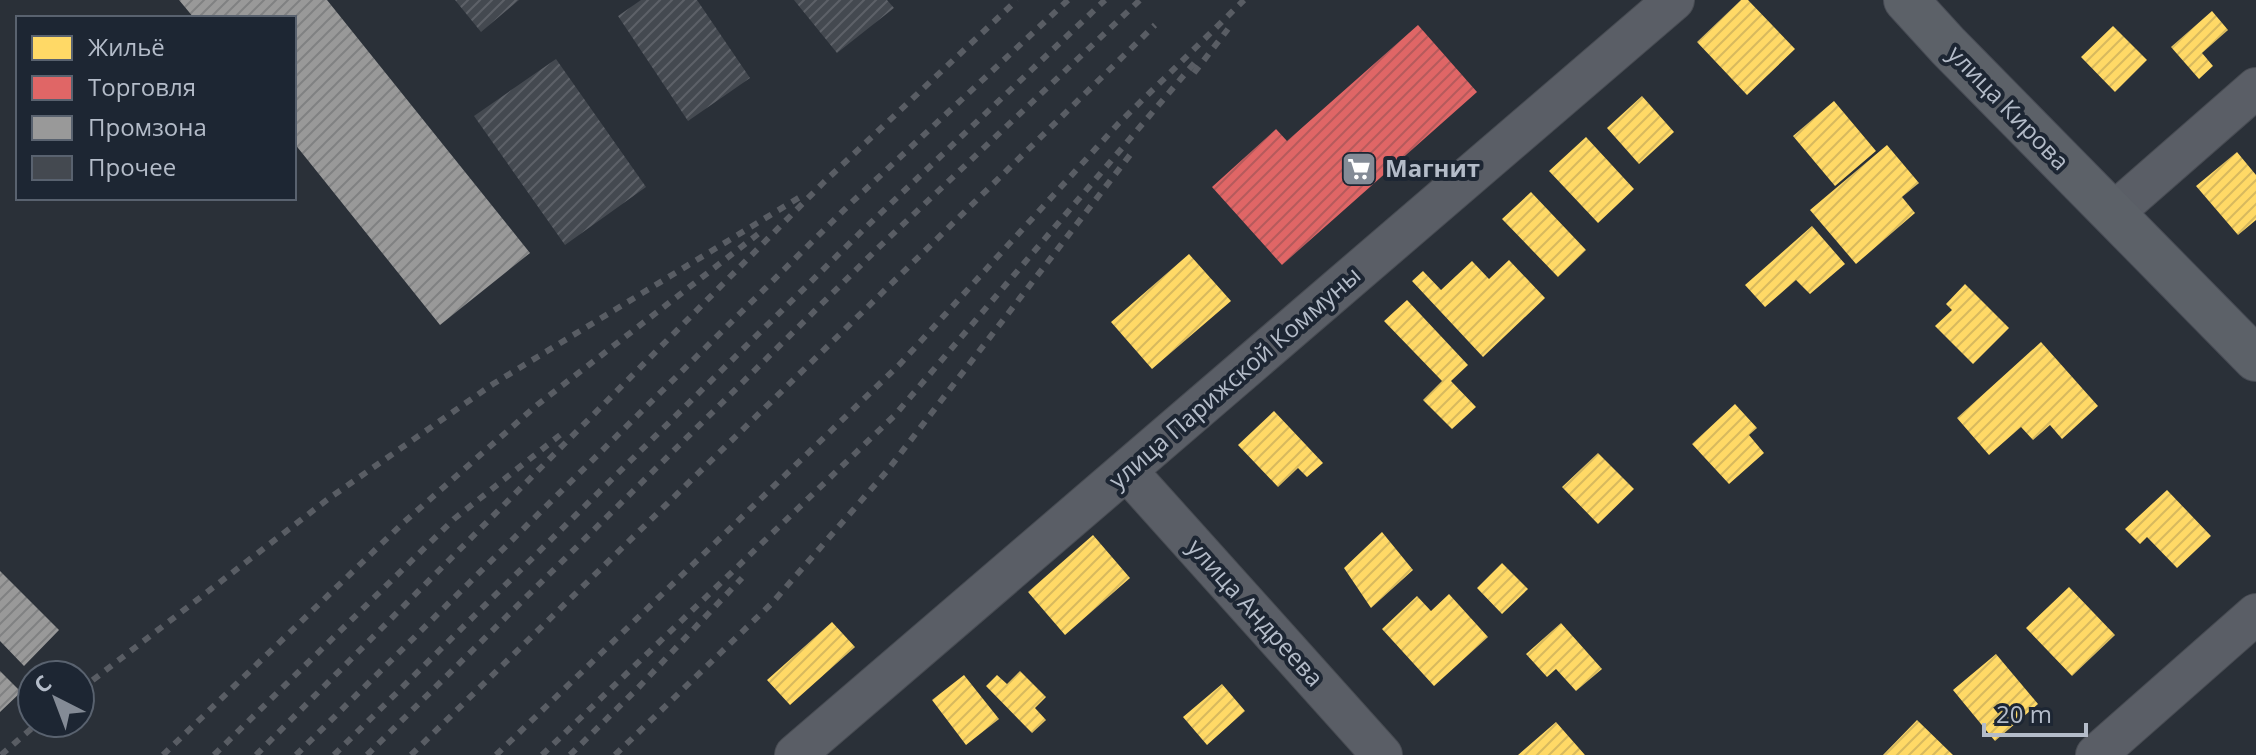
<svg xmlns="http://www.w3.org/2000/svg" width="2256" height="755" font-family="'Open Sans',sans-serif">
<style>
.homes{fill:url(#homes-hatch)}
.shops{fill:url(#shops-hatch)}
.industry{fill:url(#industry-hatch)}
.building{fill:url(#building-hatch)}
.lines{fill:none;stroke-linecap:round;stroke-linejoin:round}
.minor-casing{stroke:#484c53;stroke-width:42}
.major-casing{stroke:#484c55;stroke-width:46}
.minor{stroke:#5a5e66;stroke-width:40}
.major{stroke:#5c6168;stroke-width:44}
.rail{stroke:#595d64;stroke-width:6;stroke-dasharray:8 8;stroke-linecap:butt}
.labels{text-anchor:middle;stroke-width:8;stroke-linejoin:round;paint-order:stroke}
.street-label{font-size:24px;fill:#b4bcc9;stroke:#1d2633}
.poi-label{font-size:24px;font-weight:bold;fill:#b4bcc9;stroke:#1d2633;text-anchor:start}
</style>
<defs>
<pattern id="homes-hatch" width="6" height="6" patternUnits="userSpaceOnUse" patternTransform="scale(2)"><rect width="6" height="6" fill="#ffd966"/><path d="M-1 1l2-2M0 6l6-6M5 7l2-2" fill="none" stroke="#d7b95e"/></pattern>
<pattern id="shops-hatch" width="6" height="6" patternUnits="userSpaceOnUse" patternTransform="scale(2)"><rect width="6" height="6" fill="#e06666"/><path d="M-1 1l2-2M0 6l6-6M5 7l2-2" fill="none" stroke="#b65a5c"/></pattern>
<pattern id="industry-hatch" width="6" height="6" patternUnits="userSpaceOnUse" patternTransform="scale(2)"><rect width="6" height="6" fill="#999"/><path d="M-1 1l2-2M0 6l6-6M5 7l2-2" fill="none" stroke="#808182"/></pattern>
<pattern id="building-hatch" width="6" height="6" patternUnits="userSpaceOnUse" patternTransform="scale(2)"><rect width="6" height="6" fill="#444950"/><path d="M-1 1l2-2M0 6l6-6M5 7l2-2" fill="none" stroke="#5d6168"/></pattern>
</defs>
<rect width="100%" height="100%" fill="#2a3038"/>
<!-- homes -->
<path class="homes" d="M1741,0H1748L1795,49L1747,95L1697,42Z
M2212,11L2228,30L2202,53L2213,66L2199,79L2171,47Z
M2113,26L2147,60L2115,92L2081,57Z
M1642,96L1674,132L1639,164L1607,128Z
M1834,101L1876,151L1835,186L1793,136Z
M1586,137L1634,189L1598,223L1549,171Z
M1887,145L1919,183L1902,197L1915,213L1856,264L1810,210Z
M2237,152L2256,175V220L2238,235L2196,186Z
M1531,192L1586,250L1558,277L1502,219Z
M1812,226L1845,264L1810,294L1796,280L1765,307L1745,285Z
M1189,254L1231,301L1152,369L1111,322Z
M1509,260L1545,298L1483,357L1412,281L1423,271L1441,290L1472,261L1489,279Z
M1965,284L2009,328L1973,364L1935,326L1952,310L1946,304Z
M1407,300L1468,365L1451,381L1476,407L1452,429L1423,400L1442,381L1384,321Z
M2041,342L2098,406L2062,439L2050,425L2033,440L2021,427L1989,455L1957,418Z
M1735,404L1757,428L1749,435L1764,453L1729,484L1692,444Z
M1274,411L1323,463L1307,477L1298,468L1278,487L1238,445Z
M1598,453L1634,489L1598,524L1562,487Z
M2167,490L2211,536L2177,568L2147,537L2140,544L2125,529Z
M1382,532L1413,570L1371,608L1344,568Z
M1093,535L1130,578L1065,635L1028,592Z
M1502,563L1528,589L1502,614L1477,588Z
M2069,587L2115,635L2072,676L2026,628Z
M1449,594L1488,637L1434,686L1382,629L1417,596L1431,611Z
M832,622L855,647L790,705L767,680Z
M1561,623L1602,669L1576,691L1556,669L1547,677L1526,654Z
M1996,654L2038,704L1995,741L1953,690Z
M1020,671L1046,697L1035,708L1046,720L1032,733L986,686L997,675L1007,684Z
M964,675L999,719L966,745L932,700Z
M1222,684L1245,711L1207,745L1183,717Z
M1917,720L1953,755H1883Z
M1556,722L1585,755H1518Z"/>
<!-- shops -->
<path class="shops" d="M1418,25L1477,92L1282,265L1212,187L1276,129L1287,141Z"/>
<!-- industry -->
<path class="industry" d="M179,0H327L530,253L440,325L294,143V18H194Z
M0,571L59,630L24,666L0,641Z
M0,671L21,692L0,712Z"/>
<!-- building -->
<path class="building" d="M455,0H519L481,32Z
M641,0H697L750,78L688,121L618,16Z
M794,0H887L894,8L837,53Z
M556,59L646,187L565,245L474,116Z"/>
<g class="lines">
<!-- minor casing -->
<g class="minor-casing">
<path id="minor" d="M2112,214L2256,88
M1127,471L1382,755
M795,755L1674,0
M2096,755L2256,614"/>
</g>
<!-- major casing -->
<g class="major-casing">
<path id="major" d="M1906,0L1948,46L2256,359"/>
</g>
<!-- minor -->
<use href="#minor" class="minor"/>
<!-- major -->
<use href="#major" class="major"/>
<!-- rail -->
<path class="rail" d="M1194,73L1228,29
M80,690L328,499L493,384L800,197
M1,755L38,723
M163,755L403,523L537,405L758,234
M214,755L454,519L560,435
M256,755L824,182L1017,0
M296,755L851,203L1068,0
M334,755L864,229L1105,0
M367,755L876,250L1140,0
M411,755L1155,25
M496,755L901,363L1119,123L1244,0
M542,755L895,415L1196,61
M570,755L637,689L742,578
M615,755L773,602L887,471L1130,155"/>
</g>
<!-- icons -->
<defs>
<g id="supermarket-square" transform="scale(1.8)"><rect x="-9" y="-9" width="18" height="18" rx="4" fill="#848b96" stroke="#1d2633"/><path d="M-6-5.5h2.5l.6 2H6L4.5 2H-2.5L-4.4-4H-6ZM-1.5 3.2a1.3 1.3 0 1 0 .1 0ZM3 3.2a1.3 1.3 0 1 0 .1 0Z" fill="#fff"/></g>
</defs>
<g fill-rule="evenodd">
<use href="#supermarket-square" x="1359" y="169"/>
</g>
<g class="labels">
<!-- street labels -->
<g class="street-label">
<text transform="translate(2008 108) rotate(46)" y="8">улица Кирова</text>
<text transform="translate(1235 378) rotate(-41)" y="8">улица Парижской Коммуны</text>
<text transform="translate(1255 613) rotate(48)" y="8">улица Андреева</text>
</g>
<!-- poi labels -->
<g class="poi-label">
<text x="1385" y="177">Магнит</text>
</g>
</g>
<!-- legend -->
<rect x="16" y="16" width="280" height="184" fill="#1d2633" stroke="#59626f" stroke-width="2"/>
<rect x="32" y="36" width="40" height="24" fill="#ffd966" stroke="#59626f" stroke-width="2"/>
<text x="88" y="56" font-size="24" fill="#b4bcc9">Жильё</text>
<rect x="32" y="76" width="40" height="24" fill="#e06666" stroke="#59626f" stroke-width="2"/>
<text x="88" y="96" font-size="24" fill="#b4bcc9">Торговля</text>
<rect x="32" y="116" width="40" height="24" fill="#999999" stroke="#59626f" stroke-width="2"/>
<text x="88" y="136" font-size="24" fill="#b4bcc9">Промзона</text>
<rect x="32" y="156" width="40" height="24" fill="#444950" stroke="#59626f" stroke-width="2"/>
<text x="88" y="176" font-size="24" fill="#b4bcc9">Прочее</text>
<!-- north arrow -->
<g transform="translate(56 699) rotate(318)"><circle r="38" fill="#1d2633" stroke="#59626f" stroke-width="2"/>
<path d="M0-6L14 30L0 20L-14 30Z" fill="#848b96"/>
<text y="-12" font-size="22" font-weight="bold" text-anchor="middle" fill="#b4bcc9">С</text>
</g>
<!-- scale -->
<path d="M1984 723v12h102v-12" fill="none" stroke="#b4bcc9" stroke-width="4"/>
<text x="1996" y="723" font-size="24" fill="#b4bcc9" stroke="#1d2633" stroke-width="6" paint-order="stroke">20 m</text>
</svg>
